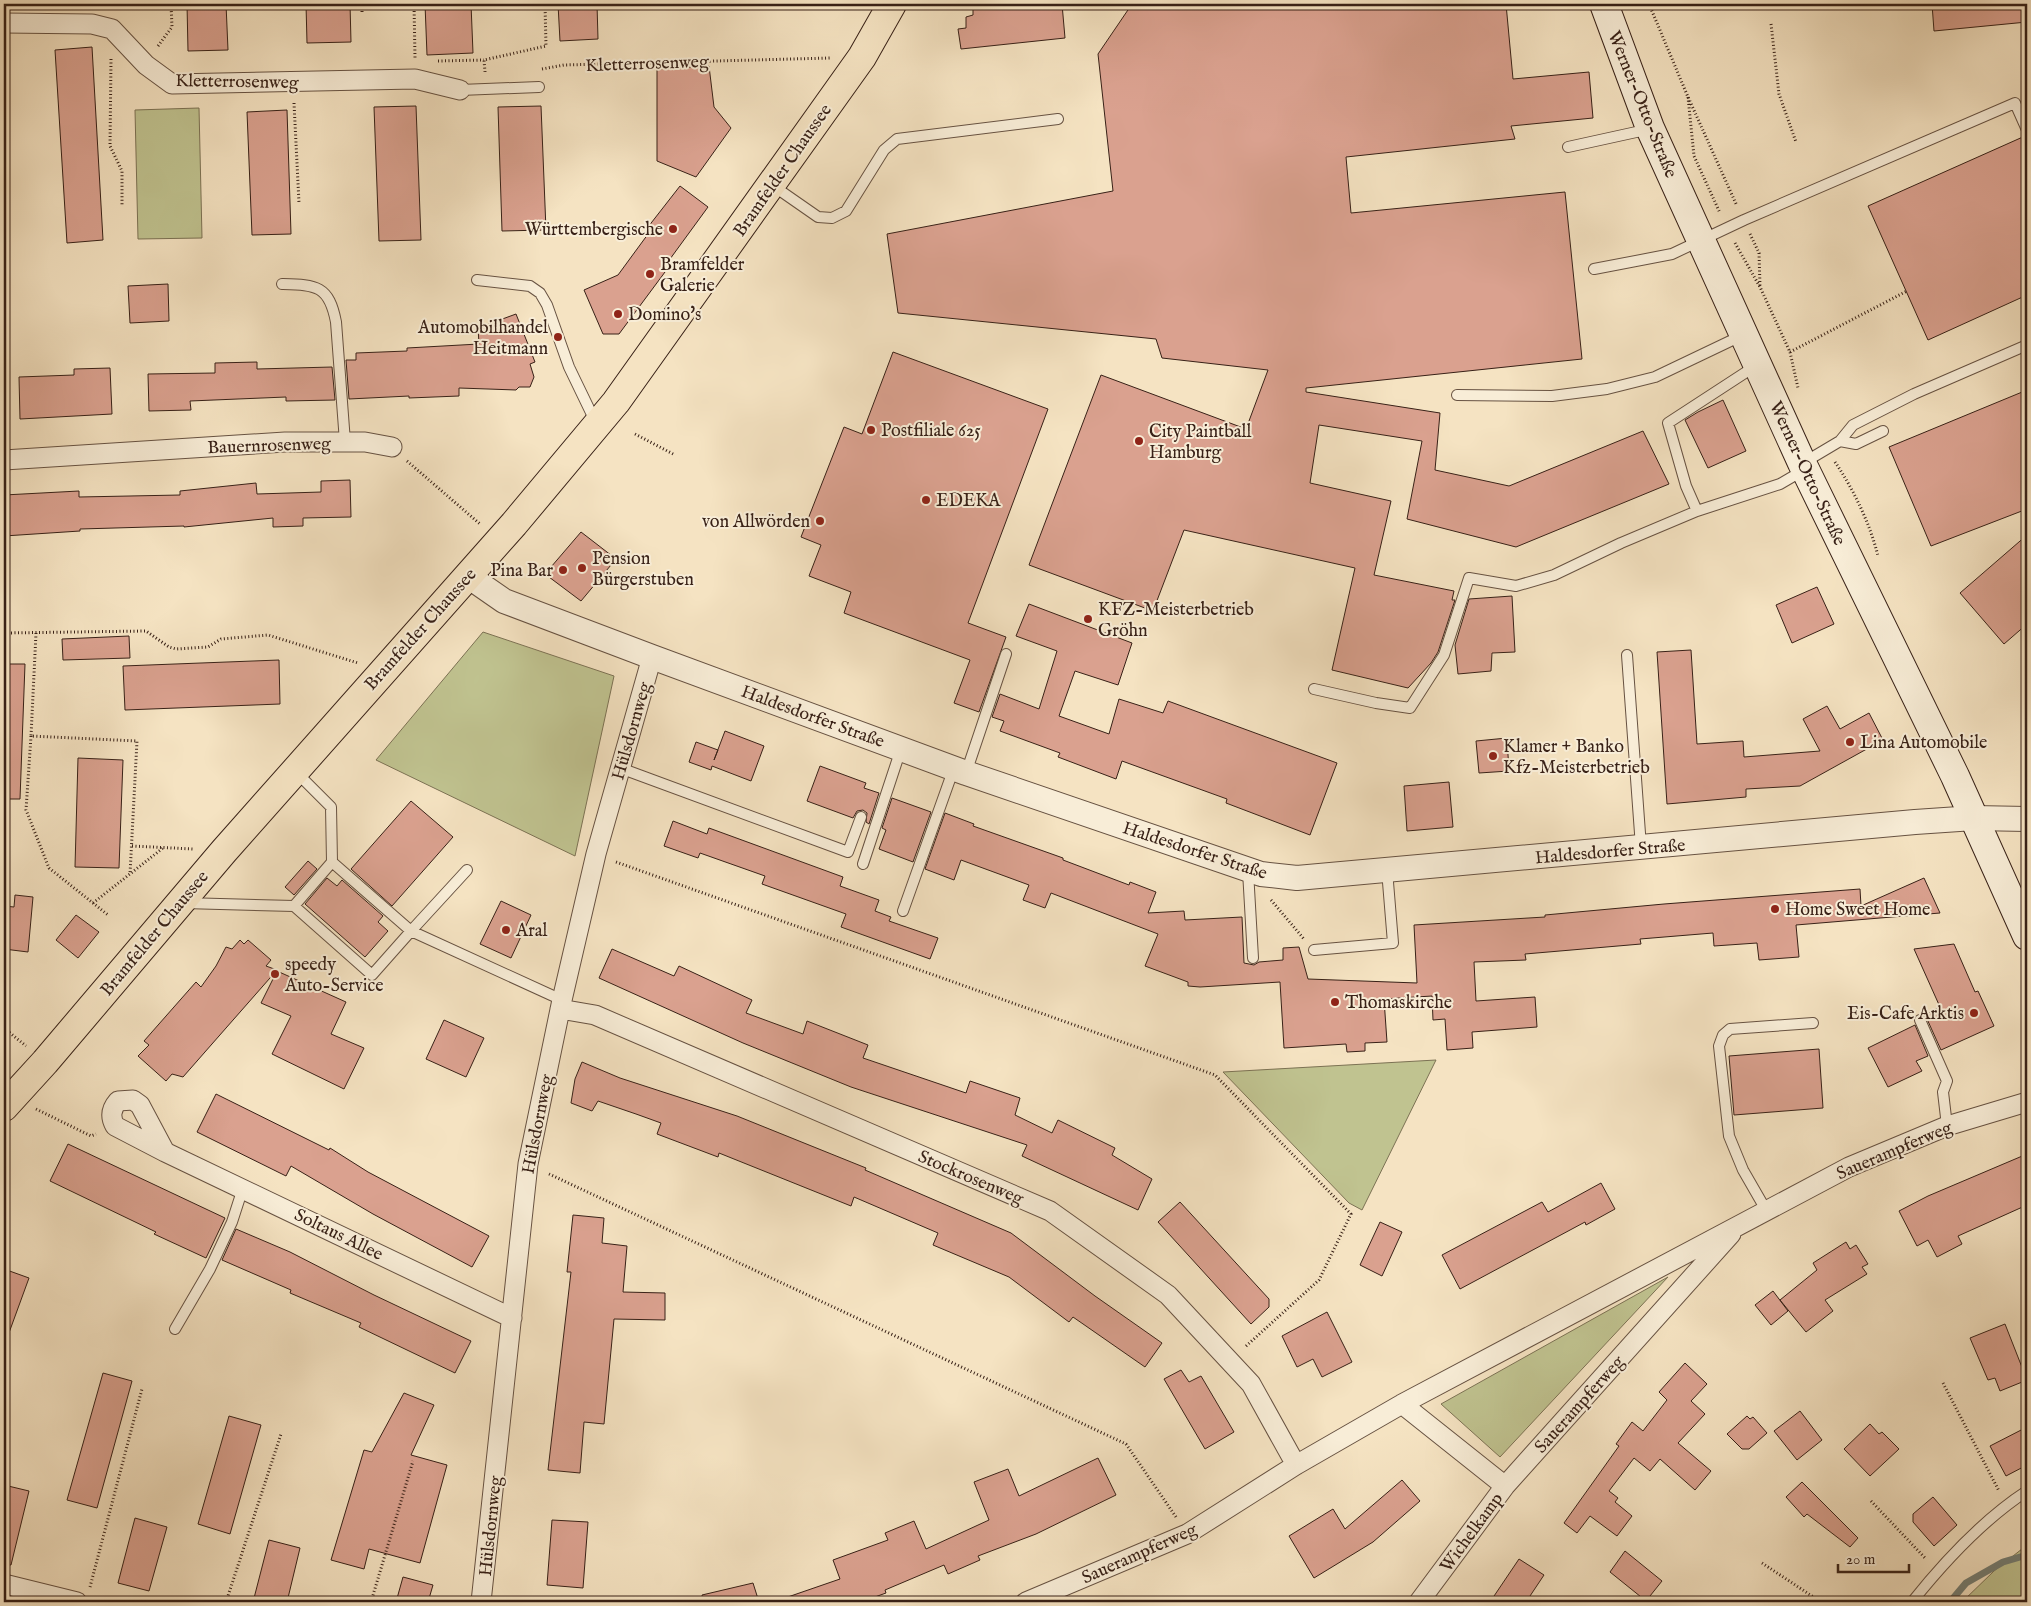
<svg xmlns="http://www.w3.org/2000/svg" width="2031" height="1606" font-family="'IM FELL English',serif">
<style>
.green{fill:#c0c390;stroke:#7c7254}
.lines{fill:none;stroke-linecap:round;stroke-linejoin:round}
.stream{stroke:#747f76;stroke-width:7}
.building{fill:#daa18f;stroke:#382117}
.service-casing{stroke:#675242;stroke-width:12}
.minor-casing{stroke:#675242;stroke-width:21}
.tertiary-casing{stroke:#675242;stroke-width:26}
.secondary-casing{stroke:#382117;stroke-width:30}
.primary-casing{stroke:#382117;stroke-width:30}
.path{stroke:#382117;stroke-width:3;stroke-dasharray:1 2.5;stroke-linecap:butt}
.service{stroke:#f8edd7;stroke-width:10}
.minor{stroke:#f8edd7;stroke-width:19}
.tertiary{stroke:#f8edd7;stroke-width:24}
.secondary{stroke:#f8edd7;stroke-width:28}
.primary{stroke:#f5e3c2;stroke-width:28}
.poi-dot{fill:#8f2418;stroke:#f8edd7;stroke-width:2}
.labels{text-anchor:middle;stroke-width:4;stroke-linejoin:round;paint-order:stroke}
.street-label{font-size:18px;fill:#382117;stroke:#f8edd7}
.poi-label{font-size:18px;fill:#382117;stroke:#f8edd7;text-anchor:start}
</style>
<rect width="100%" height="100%" fill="#f5e3c2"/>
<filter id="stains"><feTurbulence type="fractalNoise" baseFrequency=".004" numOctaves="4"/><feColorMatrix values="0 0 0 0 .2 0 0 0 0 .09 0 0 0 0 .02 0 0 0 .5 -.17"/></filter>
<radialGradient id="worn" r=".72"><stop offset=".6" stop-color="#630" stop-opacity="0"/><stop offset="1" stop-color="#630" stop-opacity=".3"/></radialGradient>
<!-- green -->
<path class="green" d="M199,108L202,238L138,239L135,110Z
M483,632L614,676L575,856L376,760Z
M1436,1060L1362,1210L1349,1203L1223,1072Z
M1668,1277L1500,1457L1441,1404Z
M2027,1545V1602H1962L1994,1571Z"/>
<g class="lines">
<!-- stream -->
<path class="stream" d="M1950,1602L1966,1583L2003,1562L2027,1555"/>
</g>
<!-- building -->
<path class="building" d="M187,4H226L228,50L188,51Z
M306,4H350L351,42L307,43Z
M425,4H471L473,53L427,55Z
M558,4H597L598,39L560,41Z
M973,4H1062L1065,38L961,49L958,29L966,28V17L973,15Z
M1132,4H1506L1513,79L1589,72L1593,118L1511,126L1515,139L1346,157L1351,213L1565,192L1582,359L1306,388V392L1440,413L1435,470L1509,486L1643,431L1669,484L1516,547L1407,519L1422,441L1319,425L1310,483L1391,501L1374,575L1454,591L1452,600H1455L1438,652L1431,663L1408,688L1332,670L1355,568L1184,530L1153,611L1029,565L1101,375L1246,429L1268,370L1162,358L1156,339L898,313L887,234L1113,191L1098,54Z
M1932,4H2027V22L1934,31Z
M92,47L103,240L67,243L55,50Z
M709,66L714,107L731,128L696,177L657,161V69Z
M416,106L421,240L379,241L374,107Z
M541,106L546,230L502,231L498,107Z
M287,110L291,234L252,235L247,112Z
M2025,136L2027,137V295L1928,340L1868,206Z
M680,186L708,207L662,270L665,272L619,334H603L584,290L618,275L651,230L648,227Z
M168,284L169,321L130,323L128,286Z
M516,314L535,362L530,364L534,377L530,387H519L516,390L459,388V396L409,398V396L349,399L346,360H356V353L407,351V348L479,344L478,328Z
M893,352L1048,409L968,623L1006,637L979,712L954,703L970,660L844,613L851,592L809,576L821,545L801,537L844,427L862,434Z
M257,362V369L332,367L335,400L286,401V397L190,401L191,410L149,411L148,374L215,373V363Z
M110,368L112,414L20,419L19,377L74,375V369Z
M2027,390V509L1931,546L1889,447Z
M1723,400L1746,451L1708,468L1685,420L1698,412Z
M350,480L351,517L303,518V526L273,527V518L184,527V526L80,529V531L4,536V495L79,491V497L180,495V491L256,483L257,494L321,492V481Z
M581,532L616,559L581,601L545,574Z
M2027,535V624L2004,644L1960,593Z
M1817,587L1834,624L1792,643L1776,605Z
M1512,596L1515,652L1492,653L1491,671L1458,674L1455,645L1469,599Z
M1029,604L1132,643L1118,685L1075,671L1059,716L1109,734L1119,699L1163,713L1168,701L1337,763L1310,835L1226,803L1227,799L1122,761L1116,779L1058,757L1060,753L1000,731L1004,721L992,717L1000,694L1039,709L1057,651L1016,636Z
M129,636L130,658L63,660L62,639Z
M1691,650L1697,744L1743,741L1744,757L1820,751L1803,719L1827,706L1840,729L1869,713L1883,740L1800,786L1746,789V797L1667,804L1657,652Z
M279,660L280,704L125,710L123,666Z
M4,664H25L20,799H4Z
M725,731L764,746L751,781L712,766L711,770L689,762L696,742L718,750L714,760Z
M1507,738L1509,771L1479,773L1476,741Z
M78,758L123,760L119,868L75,867Z
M820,766L866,783L864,788L879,793L869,824L866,822L867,813L863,810L857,811L853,818L807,801Z
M1449,782L1453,827L1407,831L1404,786Z
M892,798L931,812L913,862L879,849L886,830L882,828Z
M411,801L453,837L392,906L351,869Z
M945,813L974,824L973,826L1063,858V860L1129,885L1130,882L1156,892L1148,913L1184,911L1185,920L1242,917L1244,963L1254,965L1259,962L1283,960V948L1299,947L1308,979L1417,983L1414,925L1545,917V915L1664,904L1860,889L1861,906L1924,878L1940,913L1796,925L1799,957L1759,960L1757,943L1714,946L1713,933L1640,939L1641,944L1525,954L1526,960L1474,962L1476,1001L1535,997L1537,1027L1472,1032L1473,1048L1447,1050L1445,1019L1433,1020L1432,996L1384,999L1387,1042L1365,1043V1051L1347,1052L1346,1044L1284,1048L1280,982L1200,987L1188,986V982L1145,966L1158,934L1051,893L1045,908L1023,900L1029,885L961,860L954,880L925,869Z
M673,821L707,834L709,828L843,877L840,886L879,900L875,911L891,917L889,921L938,938L930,959L841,927L846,914L762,884L765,876L700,853L698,858L664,846Z
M308,861L317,869L294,895L285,887Z
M327,878L337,886L342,880L383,916L378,922L388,931L365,957L305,904Z
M15,895L33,897L28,952L4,949V906L14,907Z
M501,901L531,915L511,958L480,944Z
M76,915L99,932L78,958L56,940Z
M240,940L244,944L248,940L271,960L266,966L277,970L183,1077L172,1074L166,1081L138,1056L149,1045L144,1041L196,982L201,987L216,966L226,947L232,949Z
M1954,944L1975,992L1978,991L1994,1026L1941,1050L1927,1019L1930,1018L1928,1013L1940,1007L1914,949Z
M612,949L674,976L679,966L752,1000L746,1013L803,1034L807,1021L868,1045L863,1058L966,1093L970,1081L1020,1098L1015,1115L1052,1133L1058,1120L1115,1148L1112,1155L1152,1179L1138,1210L1022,1156L1027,1145L851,1087L743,1043L599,978Z
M277,971L346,1002L331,1034L364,1048L344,1089L272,1054L291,1016L261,1003Z
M444,1020L484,1038L466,1077L426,1059Z
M1915,1025L1928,1056L1916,1061L1922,1071L1888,1087L1868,1048Z
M1819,1049L1823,1108L1734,1115L1729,1056Z
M582,1062L620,1078L737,1116L866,1168L865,1170L1011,1233L1095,1296L1162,1343L1145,1367L1073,1317L1069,1322L1009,1277L933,1245L938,1233L854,1197L851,1206L719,1153L718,1157L657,1134L661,1123L636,1114L598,1101L592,1111L571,1103L575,1079Z
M216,1094L329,1150L330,1148L368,1172L489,1236L472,1267L373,1214L291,1166L286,1176L197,1132Z
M68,1144L225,1218L206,1258L154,1234L156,1232L50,1181Z
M2027,1154V1205L1958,1236L1962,1244L1937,1257L1928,1240L1917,1246L1899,1211L1928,1196Z
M1601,1183L1615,1209L1586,1225L1585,1222L1460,1289L1442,1255L1542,1202L1548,1212Z
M1180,1202L1269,1299V1307L1251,1324L1158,1222Z
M573,1215L604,1218L602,1243L627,1246L623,1292L665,1293V1320L614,1319L604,1424L584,1422L580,1473L548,1470L571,1272H567Z
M1380,1222L1402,1232L1382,1276L1360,1265Z
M236,1229L290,1252L374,1295L471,1341L455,1373L359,1327L361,1323L290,1293L291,1290L222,1260Z
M1846,1242L1850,1249L1856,1245L1868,1264L1862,1267L1867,1274L1825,1300L1833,1311L1806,1332L1780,1300L1817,1270L1813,1263Z
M4,1269L29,1278L6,1341H4Z
M1773,1291L1788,1311L1771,1325L1755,1305Z
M1327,1312L1352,1362L1322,1377L1313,1359L1297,1367L1282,1336Z
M2005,1324L2027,1380L2000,1391L1995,1378L1988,1380L1970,1338Z
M1685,1363L1707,1384L1691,1401L1705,1414L1678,1443L1711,1471L1695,1490L1660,1459L1650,1471L1634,1458L1609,1491L1618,1498L1615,1502L1632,1516L1617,1536L1590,1516L1577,1533L1564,1523L1619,1446L1616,1444L1632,1422L1643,1431L1667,1400L1659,1392Z
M1181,1370L1189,1382L1201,1376L1234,1432L1205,1449L1164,1379Z
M103,1373L132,1381L97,1508L67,1500Z
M404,1393L434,1405L411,1455L447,1465L420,1563L369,1549L364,1569L331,1560L364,1450L372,1452Z
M1800,1411L1822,1440L1797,1460L1774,1431Z
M229,1416L261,1425L230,1534L198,1524Z
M1747,1416L1750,1419L1753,1417L1767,1433L1749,1449H1742L1727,1434Z
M1870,1424L1879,1434L1882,1432L1899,1449L1870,1476L1844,1449Z
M2027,1427V1465L2006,1476L1990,1446Z
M1098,1458L1116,1495L1036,1534L978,1556L980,1560L948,1574L944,1565L885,1590L886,1593L861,1602H783L782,1599L840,1579L833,1560L888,1540L885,1533L914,1521L926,1549L989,1520L974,1482L1008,1469L1019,1496Z
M1402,1480L1420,1501L1373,1542L1314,1578L1289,1536L1333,1509L1345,1529Z
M1802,1482L1858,1538L1850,1547L1807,1514L1804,1517L1786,1497Z
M4,1485L29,1491L11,1565L4,1564Z
M1933,1497L1957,1525L1934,1546L1913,1522V1514Z
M135,1518L167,1527L149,1591L118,1583Z
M552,1520L588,1522L583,1588L547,1585Z
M269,1540L300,1548L287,1602H253Z
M1625,1551L1662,1581L1646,1601L1610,1572Z
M1519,1559L1544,1575L1526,1602H1490Z
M403,1577L433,1585L428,1602H396Z
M753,1583L759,1602H703L702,1595Z"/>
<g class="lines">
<!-- service casing -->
<g class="service-casing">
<path id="service" d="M460,90L539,87
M1568,147L1650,129
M772,185L818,217L832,218L846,211L884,150L897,139L1058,119
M1594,269L1672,254L1744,220L2015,103L2027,130
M477,280L530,286L540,293L547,305L569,367L596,423
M282,284C316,285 329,285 336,322L345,442
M1457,395L1552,396L1607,389L1655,377L1743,335
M1840,441L1856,444L1883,431
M1803,463L1840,441L1853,425L1914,394L2027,345
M1697,511L1780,484L1804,470
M1627,655L1641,847
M1314,689L1376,703L1410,708L1444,655L1469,578L1516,586L1554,575L1621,543L1697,511L1686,486L1668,423L1757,365
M620,768L848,852L861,817
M966,773L1006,654
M332,862L411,931L467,870
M863,864L901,749
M1248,871L1253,958
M184,903L294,906L372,975L411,931L562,1000
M294,906L332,862L331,807L296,772
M903,911L954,768
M1314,950L1393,943L1387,870
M1920,1020L1947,1081L1943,1092L1947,1126
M1766,1210L1743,1170L1729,1136L1719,1046L1723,1035L1730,1029L1813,1023
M175,1329L210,1269L232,1222L243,1188
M1912,1602C1944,1562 1984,1519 2027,1491"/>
</g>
<!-- minor casing -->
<g class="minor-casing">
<path id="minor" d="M4,23L92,24L112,29L146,65L172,84L415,79L460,90
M4,460L285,442H365L392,447
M560,1009L595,1015L1050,1211L1168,1295L1251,1384L1296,1465
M165,1152L115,1126C110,1117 111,1109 118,1101L133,1100L140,1105L165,1152L512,1318
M1402,1404L1505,1486
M4,1584L77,1602
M481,1602L528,1164L562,1000L596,854L652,657
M1026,1602L1187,1534L1296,1465L1402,1404L1849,1167L1947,1126L2027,1102
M1419,1602L1505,1486L1731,1234"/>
</g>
<!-- tertiary casing -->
<g class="tertiary-casing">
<path id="tertiary" d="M468,576L504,601L652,657L966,773L1261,874L1297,878L1915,822L1974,818L2027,819"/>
</g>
<!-- secondary casing -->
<g class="secondary-casing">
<path id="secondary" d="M1604,4L1650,128L1802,463L1955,776L2027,936"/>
</g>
<!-- primary casing -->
<g class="primary-casing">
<path id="primary" d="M4,1107L45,1062L224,851L514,524L616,402L862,57L892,4"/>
</g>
<!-- path -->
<path class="path" d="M362,4V14
M414,4L415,58
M1649,4L1688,97L1737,206
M1771,24L1779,94L1796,142
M158,46L172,27L171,4
M111,59L110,146L122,171V206
M438,61L484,60
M542,69L564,65L830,58
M485,72L484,60L546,46L545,4
M1688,97L1694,156L1720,213
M294,103L299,203
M1750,234L1759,253L1760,286
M1735,243L1760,287L1790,352L1798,388
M1790,352L1907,291
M635,434L675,455
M407,461L480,524
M1835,462C1854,490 1870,524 1878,556
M4,633L146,631L169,647L176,649L208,647L221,639L268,635L358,663
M36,633L31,736L137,741L130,874
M31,736L26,810L49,868L108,915
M132,846L193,849
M616,862L1215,1075L1351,1214L1319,1280L1245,1347
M1271,900L1304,939
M93,903L163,848
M4,1028L26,1046
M36,1109L91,1136L96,1134
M549,1174L1126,1444L1176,1517
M1943,1383L1999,1491
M1871,1501L1926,1559
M1762,1563L1821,1602
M90,1587L142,1389
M226,1602L281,1434
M371,1602L413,1461"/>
<!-- service -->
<use href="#service" class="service"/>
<!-- minor -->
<use href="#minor" class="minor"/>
<!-- tertiary -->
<use href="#tertiary" class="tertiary"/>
<!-- secondary -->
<use href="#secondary" class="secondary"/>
<!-- primary -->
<use href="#primary" class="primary"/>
</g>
<!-- markers -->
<g class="poi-dot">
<circle cx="673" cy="229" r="5"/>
<circle cx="650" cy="274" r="5"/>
<circle cx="618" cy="314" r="5"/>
<circle cx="558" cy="337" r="5"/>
<circle cx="871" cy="430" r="5"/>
<circle cx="1139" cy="441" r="5"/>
<circle cx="926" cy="500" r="5"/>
<circle cx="820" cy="521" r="5"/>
<circle cx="582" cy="568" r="5"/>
<circle cx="563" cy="570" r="5"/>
<circle cx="1088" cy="619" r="5"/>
<circle cx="1850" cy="742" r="5"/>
<circle cx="1493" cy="756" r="5"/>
<circle cx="1775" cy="909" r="5"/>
<circle cx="506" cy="930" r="5"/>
<circle cx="275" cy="974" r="5"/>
<circle cx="1335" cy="1002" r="5"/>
<circle cx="1974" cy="1013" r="5"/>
</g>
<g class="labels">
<!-- street labels -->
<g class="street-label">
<text transform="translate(647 63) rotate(-2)" y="6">Kletterrosenweg</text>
<text transform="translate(237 81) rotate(1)" y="6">Kletterrosenweg</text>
<text transform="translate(1643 104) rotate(68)" y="6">Werner-Otto-Straße</text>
<text transform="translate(782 170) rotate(-55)" y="6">Bramfelder Chaussee</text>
<text transform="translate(269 445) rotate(-2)" y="6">Bauernrosenweg</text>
<text transform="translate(1808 473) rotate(65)" y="6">Werner-Otto-Straße</text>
<text transform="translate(420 629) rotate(-48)" y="6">Bramfelder Chaussee</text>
<text transform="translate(813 716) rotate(20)" y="6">Haldesdorfer Straße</text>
<text transform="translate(631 731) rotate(-74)" y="6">Hülsdornweg</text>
<text transform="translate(1195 850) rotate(18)" y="6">Haldesdorfer Straße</text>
<text transform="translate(1610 851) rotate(-5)" y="6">Haldesdorfer Straße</text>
<text transform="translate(154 933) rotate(-50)" y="6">Bramfelder Chaussee</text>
<text transform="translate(537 1124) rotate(-79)" y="6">Hülsdornweg</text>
<text transform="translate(1894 1150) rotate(-23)" y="6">Sauerampferweg</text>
<text transform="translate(971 1177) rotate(23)" y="6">Stockrosenweg</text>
<text transform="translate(339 1234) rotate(26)" y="6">Soltaus Allee</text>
<text transform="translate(1579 1404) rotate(-48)" y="6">Sauerampferweg</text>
<text transform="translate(490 1526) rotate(-84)" y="6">Hülsdornweg</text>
<text transform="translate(1471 1532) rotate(-54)" y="6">Wichelkamp</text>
<text transform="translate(1139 1553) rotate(-24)" y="6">Sauerampferweg</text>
</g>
<!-- poi labels -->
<g class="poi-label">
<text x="663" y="235" text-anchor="end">Württembergische</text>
<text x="660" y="270">Bramfelder<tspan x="660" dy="21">Galerie</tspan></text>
<text x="628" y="320">Domino's</text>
<text x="548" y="333" text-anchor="end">Automobilhandel<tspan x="548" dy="21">Heitmann</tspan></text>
<text x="881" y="436">Postfiliale 625</text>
<text x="1149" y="437">City Paintball<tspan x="1149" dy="21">Hamburg</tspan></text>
<text x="936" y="506">EDEKA</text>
<text x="810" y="527" text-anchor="end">von Allwörden</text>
<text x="592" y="564">Pension<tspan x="592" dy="21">Bürgerstuben</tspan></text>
<text x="553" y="576" text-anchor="end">Pina Bar</text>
<text x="1098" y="615">KFZ-Meisterbetrieb<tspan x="1098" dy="21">Gröhn</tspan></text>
<text x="1860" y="748">Lina Automobile</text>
<text x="1503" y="752">Klamer + Banko<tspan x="1503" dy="21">Kfz-Meisterbetrieb</tspan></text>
<text x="1785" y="915">Home Sweet Home</text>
<text x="516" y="936">Aral</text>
<text x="285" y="970">speedy<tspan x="285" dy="21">Auto-Service</tspan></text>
<text x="1345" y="1008">Thomaskirche</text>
<text x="1964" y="1019" text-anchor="end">Eis-Cafe Arktis</text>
</g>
</g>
<!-- margin -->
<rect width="2031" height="1606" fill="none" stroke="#f5e3c2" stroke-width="20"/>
<rect x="5" y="5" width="2021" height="1596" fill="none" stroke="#382117" stroke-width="2.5"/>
<rect x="10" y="10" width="2011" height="1586" fill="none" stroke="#382117"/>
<!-- scale -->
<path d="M1838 1564v8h71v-8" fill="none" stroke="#382117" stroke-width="2.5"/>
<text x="1846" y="1564" font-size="15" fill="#382117" stroke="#f8edd7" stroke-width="4" paint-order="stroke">20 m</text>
<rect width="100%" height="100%" filter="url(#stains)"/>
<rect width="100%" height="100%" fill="url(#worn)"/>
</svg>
